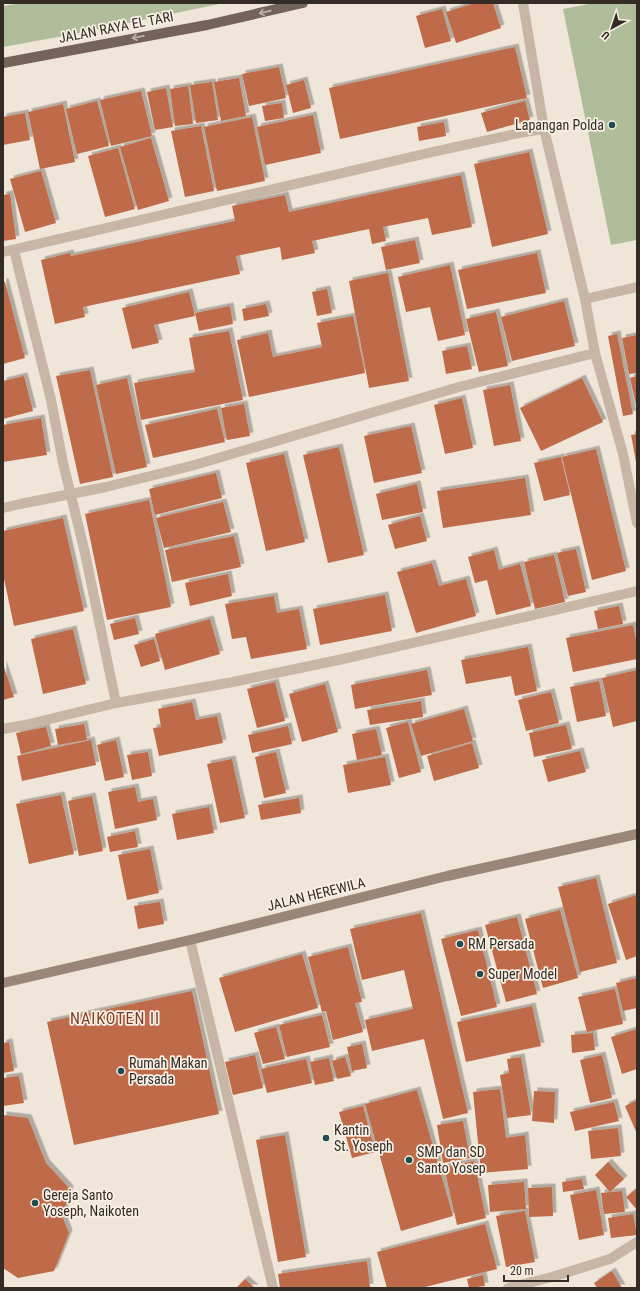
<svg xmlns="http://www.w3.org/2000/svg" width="640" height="1291" font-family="'Roboto Condensed',sans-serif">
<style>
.green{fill:#b0bd9a}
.building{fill:#bf6a48;filter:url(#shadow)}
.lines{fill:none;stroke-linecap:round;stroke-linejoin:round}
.service{stroke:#c7b6a6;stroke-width:10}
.minor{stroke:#c7b6a6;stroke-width:10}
.secondary{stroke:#9a8678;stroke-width:10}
.primary{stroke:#746358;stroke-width:10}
.oneway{stroke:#bdb1a6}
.poi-dot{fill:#1f4c52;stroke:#f8f0e5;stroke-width:1.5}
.labels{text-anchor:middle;stroke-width:3.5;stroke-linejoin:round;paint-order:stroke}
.street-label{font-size:14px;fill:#332b26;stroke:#f8f0e5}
.poi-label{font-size:14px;fill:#332b26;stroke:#f8f0e5;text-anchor:start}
.quarter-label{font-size:16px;letter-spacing:1px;fill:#7d3e24;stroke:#f8f0e5}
</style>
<defs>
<filter id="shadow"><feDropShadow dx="3.5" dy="-3.5" stdDeviation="0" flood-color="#0004"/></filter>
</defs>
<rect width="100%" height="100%" fill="#efe6d9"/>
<!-- green -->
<path class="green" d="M21,3H224L80,33L3,47V6Z
M594,3H637V240L611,245L563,9Z"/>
<!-- building -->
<path class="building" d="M475,3H493L501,28L456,43L446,12Z
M442,9L451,41L425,48L416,16Z
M515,47L527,98L340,139L329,88Z
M279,67L286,98L249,106L242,74Z
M239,78L246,116L221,121L214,82Z
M304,80L311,108L293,113L286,85Z
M212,82L218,120L196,123L190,85Z
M188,86L193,124L175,126L170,89Z
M166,88L173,127L155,130L147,92Z
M141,91L152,136L111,146L100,100Z
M97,101L109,146L77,154L66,109Z
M525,101L530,120L487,132L481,113Z
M282,103L284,118L265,121L262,106Z
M63,104L75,162L40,169L28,112Z
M25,113L30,140L3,145V117Z
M313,115L321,153L265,165L257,127Z
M252,117L265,181L217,191L204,127Z
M444,122L446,136L419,141L417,127Z
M201,126L214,191L185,197L171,131Z
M151,138L169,201L138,210L120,147Z
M118,148L135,209L105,217L88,156Z
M529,152L548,234L492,247L474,164Z
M41,171L56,223L25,232L10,179Z
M461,175L472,227L432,235L428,218L383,227L386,241L372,244L369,229L312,241L315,253L282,260L280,247L236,256L240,274L83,307L85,317L55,324L41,260L70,253L71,256L235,221L232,206L285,195L289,212Z
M10,194L16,239L3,241V195Z
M415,240L420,263L386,270L381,247Z
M537,253L546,293L467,309L458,270Z
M450,265L465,335L438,341L430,307L406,312L398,277Z
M388,273L409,381L369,388L349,281Z
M3,282H5L25,358L3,364Z
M327,289L332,313L317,316L312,292Z
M189,292L195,316L154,325L159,343L132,349L122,308Z
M564,301L575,346L512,361L501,317Z
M266,304L269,316L244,321L242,309Z
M230,306L233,324L199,331L195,313Z
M496,312L508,366L479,372L466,319Z
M353,316L365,373L249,397L237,340L268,333L273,357L322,347L317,323Z
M229,331L243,400L141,420L134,383L195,372L189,338Z
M617,334L633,414L623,416L608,336Z
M637,335V373L629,374L622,338Z
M467,346L472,369L446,374L442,351Z
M90,370L113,477L80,484L56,376Z
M24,376L33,411L3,419V381Z
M637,376V405H636L630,378Z
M127,378L147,467L116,474L96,385Z
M582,378L603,422L541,451L520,408Z
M510,385L521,441L494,446L483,390Z
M462,398L473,448L445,454L434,405Z
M244,404L250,436L227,440L221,408Z
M217,409L225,442L153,458L145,425Z
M41,418L47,455L3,462V425Z
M411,426L422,473L374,483L364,436Z
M637,434V462H636L631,435Z
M339,447L364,555L328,563L303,455Z
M596,449L626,571L592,580L562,457Z
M284,454L305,542L266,551L246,463Z
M561,457L570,495L544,501L534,463Z
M216,473L222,498L155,515L149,489Z
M525,478L531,515L443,528L437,491Z
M417,484L423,512L382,520L376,494Z
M149,500L171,607L107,620L85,514Z
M223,502L231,532L164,548L156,518Z
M420,516L427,541L395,549L388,525Z
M63,518L84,611L14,626L3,574V531Z
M234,536L241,567L172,582L165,550Z
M576,549L586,592L568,596L557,553Z
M494,550L499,570L520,564L531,606L496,615L487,580L475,583L468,557Z
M554,555L565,602L535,609L524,562Z
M432,563L439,586L466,579L476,616L416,633L397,572Z
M228,574L232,596L190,606L185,583Z
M385,595L392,631L320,645L313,609Z
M274,596L277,613L299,609L307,649L251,659L246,637L232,639L225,604Z
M619,606L623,624L598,629L594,611Z
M135,618L139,634L114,640L110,624Z
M210,619L220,654L165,670L155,634Z
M633,625L637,645V659L573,672L566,638Z
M73,629L86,684L43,694L31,639Z
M154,639L160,661L141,667L134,645Z
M528,647L537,691L515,696L511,676L466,684L461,660Z
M3,664L14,697L3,700Z
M427,670L432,695L355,709L351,685Z
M637,670V721L613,727L602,678Z
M599,681L606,716L577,722L570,687Z
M275,682L285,721L257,728L247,689Z
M325,684L338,732L302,742L289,694Z
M551,692L559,723L526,731L518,700Z
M421,701L423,717L370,725L367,710Z
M192,702L196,720L217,716L223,743L159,756L153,728L161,727L158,709Z
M464,709L473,741L421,756L411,724Z
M408,722L421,772L399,778L386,728Z
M84,724L87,740L58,745L55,729Z
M566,725L572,749L534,757L529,733Z
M288,726L292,744L252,753L248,735Z
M46,727L51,746L21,754L16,733Z
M376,729L382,755L357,760L352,734Z
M91,740L96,765L22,781L17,756Z
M116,740L124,777L105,781L97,745Z
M472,743L479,768L434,781L427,756Z
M580,751L586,772L548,782L542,760Z
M148,752L152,776L132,780L127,755Z
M276,752L286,793L264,798L255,757Z
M385,757L391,785L348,793L343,765Z
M232,759L245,818L220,823L207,764Z
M135,787L138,802L153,799L157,820L115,829L108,792Z
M61,795L74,854L29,864L16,804Z
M92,796L103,851L79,856L68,801Z
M299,798L301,813L261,820L258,805Z
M209,807L214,833L177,840L172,814Z
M135,831L138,847L110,852L107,837Z
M150,849L159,893L127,900L118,855Z
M596,878L617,963L580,972L558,887Z
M637,895V956L626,960L608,904Z
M160,902L164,924L138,929L134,906Z
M560,910L578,978L543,988L525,919Z
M421,913L468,1113L443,1119L424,1039L372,1051L365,1020L413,1009L404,970L362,980L350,929Z
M517,917L537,994L506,1002L485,925Z
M478,930L497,1007L461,1016L441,939Z
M348,947L362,1002L355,1003L363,1032L333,1040L326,1011L322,1012L308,957Z
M302,954L318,1008L235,1032L219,978Z
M637,978V1008L623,1011L616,983Z
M615,989L623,1024L587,1032L578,997Z
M192,991L219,1114L74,1145L47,1022Z
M532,1006L541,1046L466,1062L457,1022Z
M322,1015L330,1047L287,1057L279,1025Z
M276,1027L285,1059L263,1064L254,1033Z
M637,1029V1069L622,1074L611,1037Z
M593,1033L595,1050L572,1053L571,1035Z
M9,1042L14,1071L3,1073V1043Z
M362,1044L367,1068L352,1071L347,1047Z
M255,1055L263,1088L233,1095L225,1062Z
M602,1055L612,1098L590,1103L580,1060Z
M345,1057L351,1076L337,1079L332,1061Z
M521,1057L531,1115L507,1118L500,1075L509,1073L507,1059Z
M329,1058L334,1081L315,1085L310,1062Z
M306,1059L312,1083L267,1093L261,1069Z
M19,1076L24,1103L3,1106V1078Z
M500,1089L506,1138L525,1135L528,1169L481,1173L473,1092Z
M417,1090L453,1216L401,1231L365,1104Z
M534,1091L555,1092L554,1123L532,1121Z
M637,1100V1134L625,1106Z
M614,1102L619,1121L575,1131L570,1112Z
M363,1106L375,1152L352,1158L339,1112Z
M3,1115L28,1118L46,1163L70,1189L63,1218L69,1233L54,1271L18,1278L3,1268Z
M463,1121L470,1158L443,1163L437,1125Z
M618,1128L621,1156L591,1159L588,1131Z
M285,1135L306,1257L278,1262L256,1140Z
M474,1161L486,1218L457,1225L444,1167Z
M608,1162L624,1179L610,1192L595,1175Z
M582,1179L584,1189L563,1192L562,1182Z
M524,1182L526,1209L490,1212L488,1185Z
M552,1187L553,1216L529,1217L528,1188Z
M637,1188V1210L626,1197Z
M596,1190L604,1235L579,1240L570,1195Z
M622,1191L625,1212L604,1214L601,1193Z
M525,1211L535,1262L506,1267L496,1216Z
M633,1214L637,1235L611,1238L608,1218Z
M485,1224L497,1269L421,1288H387L377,1252Z
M367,1261L370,1287L362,1288H280L278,1274Z
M612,1271L622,1288H597L594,1283Z
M483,1275L485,1286L469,1288L467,1279Z
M245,1279L255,1288H236Z"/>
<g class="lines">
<!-- service -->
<path class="service" d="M585,299L637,287"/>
<!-- minor -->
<path class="minor" d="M523,3L544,129
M14,250L51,400L63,463L85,553L116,703
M3,252L428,153L524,132L544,129L585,299L595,353L623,454L637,523
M3,508L20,504L106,487L191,466L459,387L595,353
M3,729L25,725L116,703L233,682L343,659L637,591
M190,940L273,1288
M508,1288L552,1277L610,1259L637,1242"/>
<!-- secondary -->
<path class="secondary" d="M3,983L190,940L447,876L637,834"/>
<!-- primary -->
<path class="primary" d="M3,63L207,25L303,3"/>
</g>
<!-- one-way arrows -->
<defs><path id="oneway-shaft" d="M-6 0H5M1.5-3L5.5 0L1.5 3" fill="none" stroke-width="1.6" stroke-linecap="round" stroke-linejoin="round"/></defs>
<g class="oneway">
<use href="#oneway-shaft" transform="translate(265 12) rotate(167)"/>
<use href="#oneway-shaft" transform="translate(138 37) rotate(169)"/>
</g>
<!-- markers -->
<g class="poi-dot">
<circle cx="612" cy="125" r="4"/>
<circle cx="460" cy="944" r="4"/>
<circle cx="480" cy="974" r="4"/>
<circle cx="121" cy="1071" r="4"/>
<circle cx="326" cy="1138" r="4"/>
<circle cx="409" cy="1160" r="4"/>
<circle cx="35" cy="1203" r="4"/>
</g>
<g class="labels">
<!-- street labels -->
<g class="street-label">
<text transform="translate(116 27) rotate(-11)" y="5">JALAN RAYA EL TARI</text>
<text transform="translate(316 894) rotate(-14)" y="5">JALAN HEREWILA</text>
</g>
<!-- poi labels -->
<g class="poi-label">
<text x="604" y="130" text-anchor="end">Lapangan Polda</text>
<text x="468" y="949">RM Persada</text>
<text x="488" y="979">Super Model</text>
<text x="129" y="1068">Rumah Makan<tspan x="129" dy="16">Persada</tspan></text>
<text x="334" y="1135">Kantin<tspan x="334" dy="16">St. Yoseph</tspan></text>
<text x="417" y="1157">SMP dan SD<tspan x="417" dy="16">Santo Yosep</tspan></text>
<text x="43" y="1200">Gereja Santo<tspan x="43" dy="16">Yoseph, Naikoten</tspan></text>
</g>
<!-- quarter labels -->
<g class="quarter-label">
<text x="115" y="1024">NAIKOTEN II</text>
</g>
</g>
<!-- border -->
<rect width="640" height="1291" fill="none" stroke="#332b26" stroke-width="8"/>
<!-- north arrow -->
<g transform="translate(612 28) rotate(220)" stroke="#f8f0e5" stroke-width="3" paint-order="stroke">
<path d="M0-3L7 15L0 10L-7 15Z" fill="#332b26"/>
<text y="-6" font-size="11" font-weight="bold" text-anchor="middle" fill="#332b26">U</text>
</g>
<!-- scale -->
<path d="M504 1275v6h64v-6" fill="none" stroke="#332b26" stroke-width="2"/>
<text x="510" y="1275" font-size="12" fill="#332b26" stroke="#f8f0e5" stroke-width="3" paint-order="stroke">20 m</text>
</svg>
